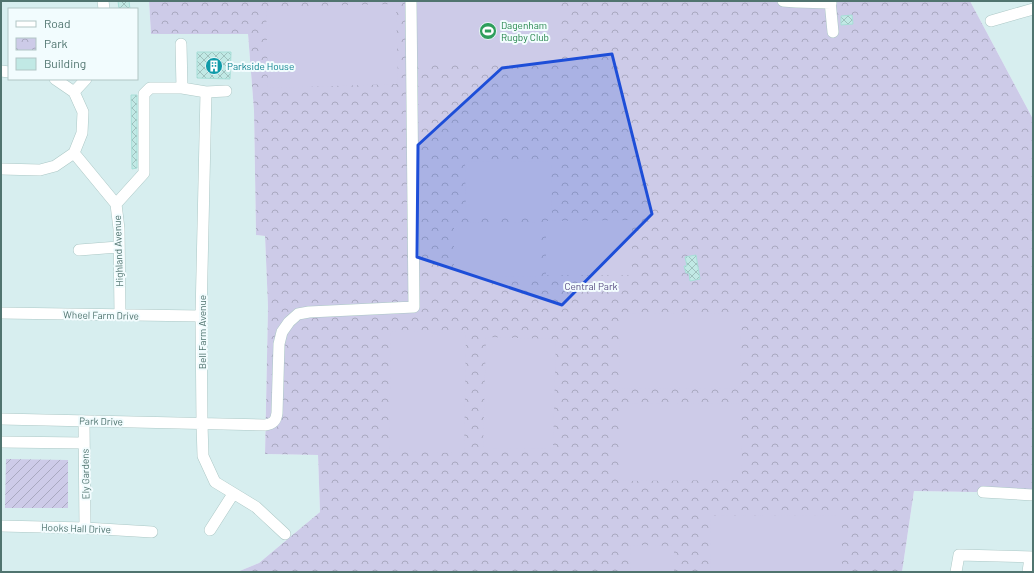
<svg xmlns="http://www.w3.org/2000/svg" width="1034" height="573" font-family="Barlow,sans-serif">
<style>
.residential{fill:#d7eeef;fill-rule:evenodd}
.park{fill:url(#park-crowns)}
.garden{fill:url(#garden-furrows)}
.pitch{fill:#cdcbe8}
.building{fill:url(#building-cross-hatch);stroke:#a7dfd8}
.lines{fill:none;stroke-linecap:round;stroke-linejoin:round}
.minor-casing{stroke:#acc8c6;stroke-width:12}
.minor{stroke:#fff;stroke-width:11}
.marked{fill:#1d4ed8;fill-opacity:0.2;stroke:#1d4ed8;stroke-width:3;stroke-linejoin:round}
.labels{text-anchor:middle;stroke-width:4;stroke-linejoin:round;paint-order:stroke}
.leisure-label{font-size:10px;fill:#27864d;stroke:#f2fcfe;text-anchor:start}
.culture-label{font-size:10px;fill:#0d838f;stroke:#f2fcfe;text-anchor:start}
.street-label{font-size:10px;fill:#50746f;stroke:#f2fcfe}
.park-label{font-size:10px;fill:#5a4f84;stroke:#f2fcfe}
</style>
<defs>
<pattern id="park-crowns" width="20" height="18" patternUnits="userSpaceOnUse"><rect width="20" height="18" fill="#cdcbe8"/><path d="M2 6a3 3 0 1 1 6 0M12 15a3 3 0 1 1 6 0" fill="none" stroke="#a9a9c0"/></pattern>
<pattern id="garden-furrows" width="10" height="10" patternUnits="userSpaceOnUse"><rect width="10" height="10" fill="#cdcbe8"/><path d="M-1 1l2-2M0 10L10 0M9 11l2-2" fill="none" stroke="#a9a9c0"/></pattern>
<pattern id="building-cross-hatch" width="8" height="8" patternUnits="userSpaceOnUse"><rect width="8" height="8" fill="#c1e9e5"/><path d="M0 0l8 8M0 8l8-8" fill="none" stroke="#9fc1be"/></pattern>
</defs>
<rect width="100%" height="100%" fill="#ecf9fb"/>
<!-- residential -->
<path class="residential" d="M1,1H149L151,34H248L254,111L256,235L265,236L268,307L265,454L318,455L320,512L259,563L237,572H1ZM9,9H137V79H9Z
M970,1H1033V119Z
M914,491L1033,493V572H902Z"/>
<!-- park -->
<path class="park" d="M149,1H970L1033,119V493L914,491L902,572H237L259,563L320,512L318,455L265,454L268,307L265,236L256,235L254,111L248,34H151Z"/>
<!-- garden -->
<path class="garden" d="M6,459L68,460V508H5Z"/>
<!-- pitch -->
<path class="pitch" d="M417,1H559V60H417Z
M396,4L398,84L268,88L266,7Z
M551,161L552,216H466L465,162Z
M632,220V275H546V221Z
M540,222V276L454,277V223Z
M740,313L741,388L620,389L619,314Z
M391,331L466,333L464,453L389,451Z
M486,337L556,339L553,449L483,448Z
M741,403L742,480L621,481V404Z
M842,515V572H711L710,516Z
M631,545L674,546V572H630Z"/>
<!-- building -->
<path class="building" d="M118,1H129L130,9H119Z
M852,15L853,24L841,25V16Z
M197,52H231L230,79L197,78Z
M131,95H137V168L132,169Z
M696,255L700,279L690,281L689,273H686L684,266H687L685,257Z"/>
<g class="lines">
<!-- minor casing -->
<g class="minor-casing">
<path id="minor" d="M103,1L104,9
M783,1L796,2L831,3
M830,1L833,32
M991,21L1033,9
M181,44L182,88
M1,71L9,72
M74,92L86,79
M206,92L201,316L202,424L203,456L215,482L256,507L285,534
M74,153L116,204L119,229L120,315
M1,169L40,170L55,166L74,153L82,133L83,112L74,92L55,79
M116,204L144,173V94L150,88H182L206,92L226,91
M79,250L118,247
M1,313L201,316
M1,419L265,425C273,424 276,421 277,413L279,344L282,332L289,322L298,314L309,312L414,307L411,1
M84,421L85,528
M1,442L84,443
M983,492L1033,495
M1,526L85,528L152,532
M210,530L233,494
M956,572L959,555L1033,557
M1028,572L1030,557"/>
</g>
<!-- minor -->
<use href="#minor" class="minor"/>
</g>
<!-- marked area -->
<path class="marked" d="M612,54L652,214L562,305L417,257L418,145L502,68Z"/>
<!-- icons -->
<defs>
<g id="stadium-disc" transform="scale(0.9)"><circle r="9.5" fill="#2e9e5b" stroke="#f2fcfe"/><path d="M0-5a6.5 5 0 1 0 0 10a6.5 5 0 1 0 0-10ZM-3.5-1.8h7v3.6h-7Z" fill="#fff"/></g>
<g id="building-disc" transform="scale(0.9)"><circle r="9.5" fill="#0f9aa8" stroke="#f2fcfe"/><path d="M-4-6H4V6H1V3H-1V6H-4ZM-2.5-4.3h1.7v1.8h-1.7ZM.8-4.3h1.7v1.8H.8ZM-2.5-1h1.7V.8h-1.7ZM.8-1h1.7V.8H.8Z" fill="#fff"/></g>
</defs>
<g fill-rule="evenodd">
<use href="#stadium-disc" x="488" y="31"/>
<use href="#building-disc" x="214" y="66"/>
</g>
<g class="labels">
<!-- leisure labels -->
<g class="leisure-label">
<text x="501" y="29">Dagenham<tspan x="501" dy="12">Rugby Club</tspan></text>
</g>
<!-- culture labels -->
<g class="culture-label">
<text x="227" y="70">Parkside House</text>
</g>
<!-- street labels -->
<g class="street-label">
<text transform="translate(118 251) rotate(-92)" y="4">Highland Avenue</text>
<text transform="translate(101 315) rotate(1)" y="4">Wheel Farm Drive</text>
<text transform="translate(202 332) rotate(-90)" y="4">Bell Farm Avenue</text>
<text transform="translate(101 421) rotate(1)" y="4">Park Drive</text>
<text transform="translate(85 474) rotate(-91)" y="4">Ely Gardens</text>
<text transform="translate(76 528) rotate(2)" y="4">Hooks Hall Drive</text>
</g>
<!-- park labels -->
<g class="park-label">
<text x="591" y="290">Central Park</text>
</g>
</g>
<!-- border -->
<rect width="1034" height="573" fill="none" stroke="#50746f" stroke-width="4"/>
<!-- legend -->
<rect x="8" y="8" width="130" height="72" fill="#f2fcfe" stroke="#b1c6c5"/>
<rect x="16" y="21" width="20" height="6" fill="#ffffff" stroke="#b1c6c5"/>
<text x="44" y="28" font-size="12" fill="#50746f">Road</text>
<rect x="16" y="38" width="20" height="12" fill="url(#park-crowns)" stroke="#b1c6c5"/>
<text x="44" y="48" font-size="12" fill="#50746f">Park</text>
<rect x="16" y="58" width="20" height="12" fill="#c1e9e5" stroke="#b1c6c5"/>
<text x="44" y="68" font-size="12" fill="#50746f">Building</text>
</svg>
